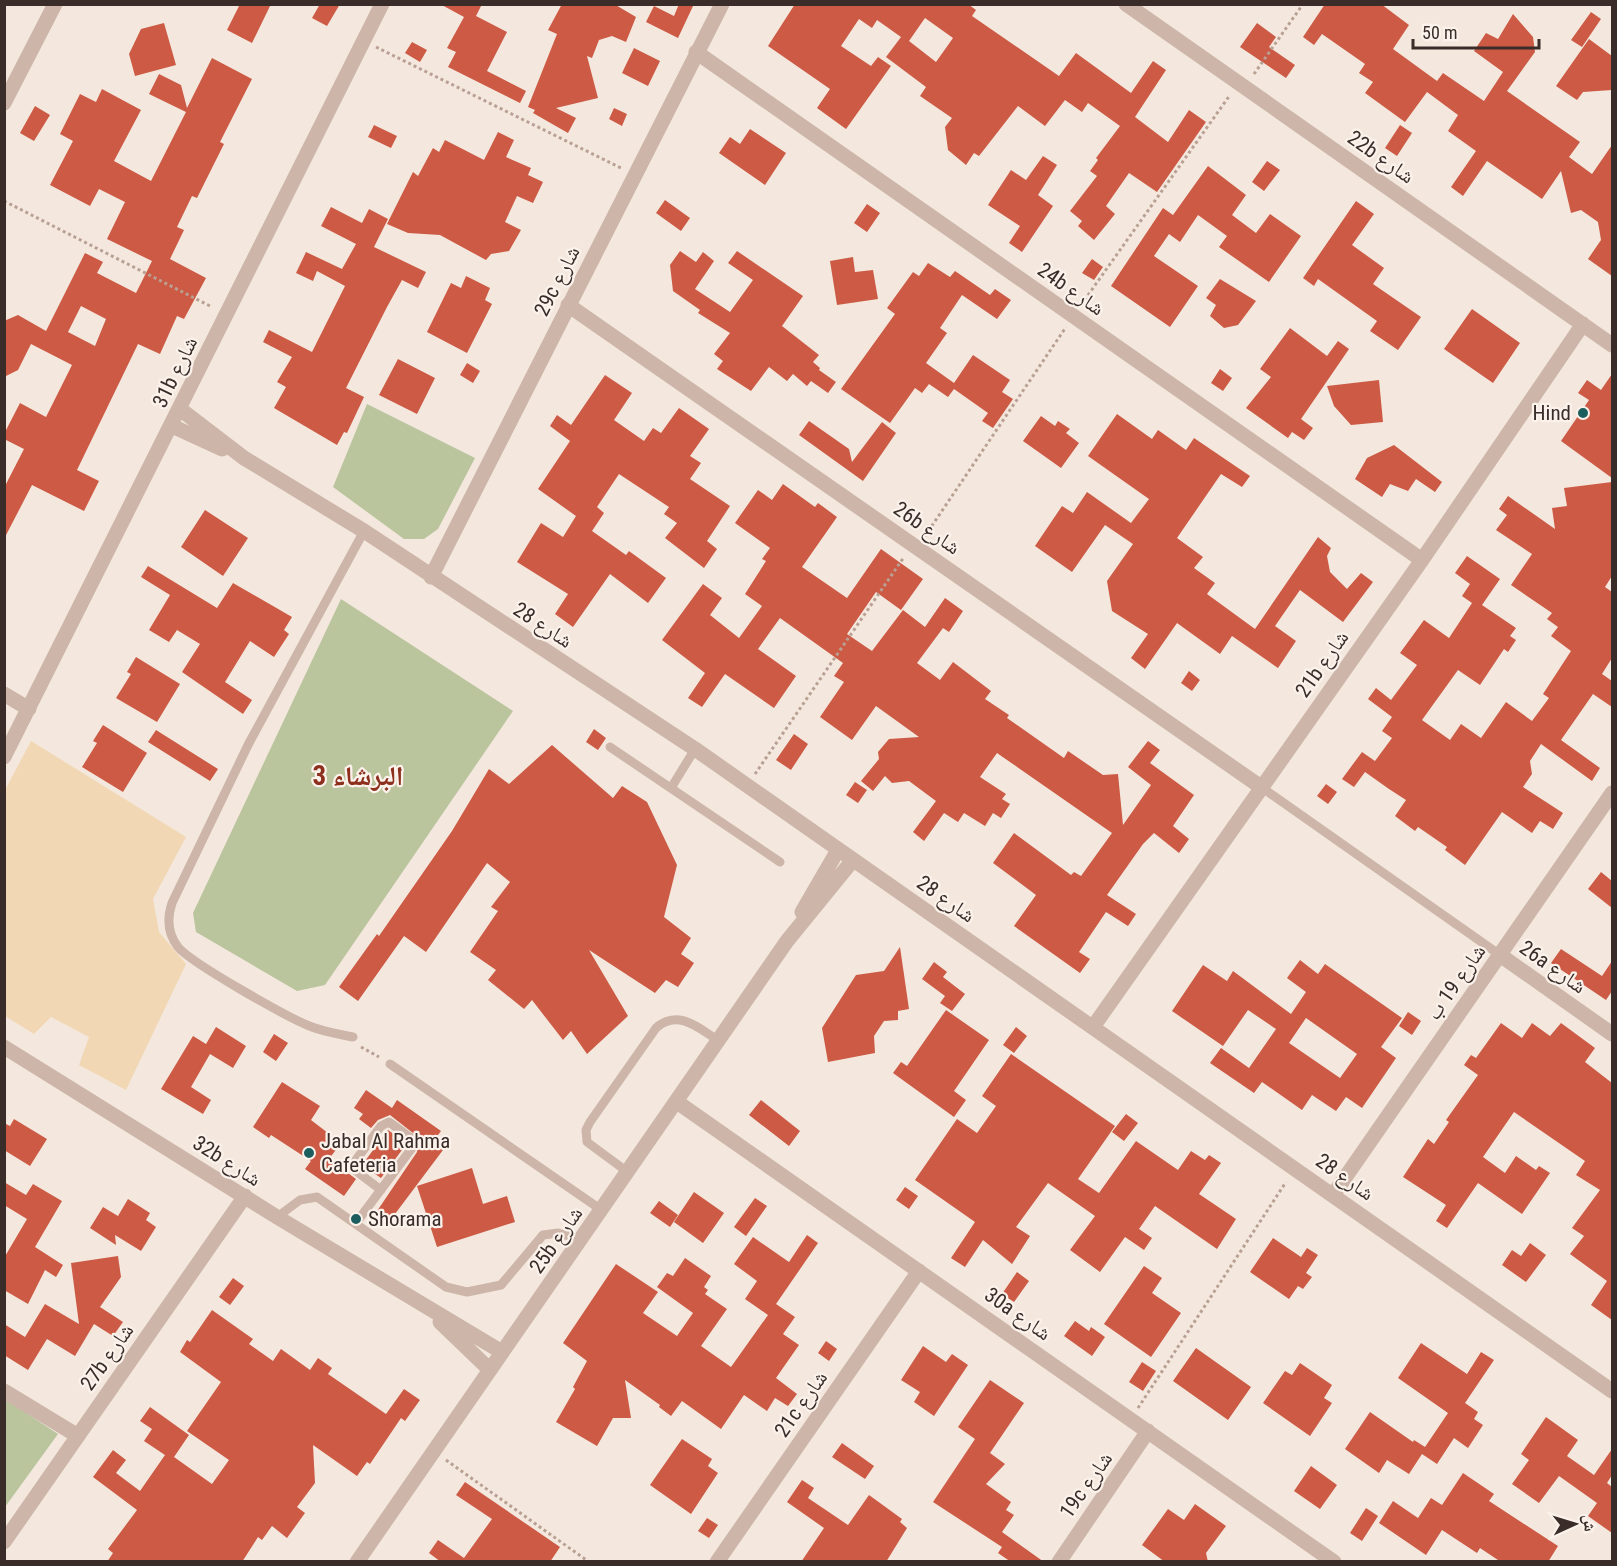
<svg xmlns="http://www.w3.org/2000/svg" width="1617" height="1566" font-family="'Roboto Condensed','Noto Naskh Arabic',sans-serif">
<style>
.green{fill:#bac49d}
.sand{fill:#f1d7b3}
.building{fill:#cc5a44;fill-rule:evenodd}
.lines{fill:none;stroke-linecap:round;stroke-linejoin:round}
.path{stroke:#b9a093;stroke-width:3;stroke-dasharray:3 3;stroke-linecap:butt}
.service{stroke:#cdb6a9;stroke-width:9}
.minor{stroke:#cdb6a9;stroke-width:15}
.poi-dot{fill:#1c5e5d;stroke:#fbf2eb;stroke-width:2}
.labels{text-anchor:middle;stroke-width:4.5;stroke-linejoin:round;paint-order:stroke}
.street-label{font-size:21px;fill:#3a2d29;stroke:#fbf2eb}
.poi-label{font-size:21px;fill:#3a2d29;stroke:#fbf2eb;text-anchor:start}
.district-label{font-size:27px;font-weight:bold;fill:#8d2f1d;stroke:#fbf2eb}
</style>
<rect width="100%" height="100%" fill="#f4e8de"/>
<!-- green -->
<path class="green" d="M367,404L475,458L438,529L424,539H404L333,487Z
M341,599L513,711L325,985L297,991L196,932L193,913Z
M5,1399L58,1434L5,1507Z"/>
<!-- sand -->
<path class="sand" d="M31,741L186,837L153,899L159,932L186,964L126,1090L79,1065L89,1037L51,1017L34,1034L5,1016V790Z"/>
<!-- building -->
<path class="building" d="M240,4H271L252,43L227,30Z
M320,4H340L327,26L312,18Z
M440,4H482L476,16L507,32L487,71L526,91L520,103L448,67L456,52L447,48L464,17Z
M562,4H614L636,17L626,42L612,36L599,40L592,58L587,56L598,98L556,108L576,118L568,133L533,113L535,110L528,107L557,34L548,30Z
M679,4H694L678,38L646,22L654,6L674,16Z
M795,4H968L976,10L972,16L1059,76L1076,53L1131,93L1153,61L1166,70L1135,117L1168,142L1189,110L1206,122L1157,192L1129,173L1106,206L1115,214L1094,240L1078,226L1082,221L1070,211L1097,176L1090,171L1098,160L1096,158L1120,126L1088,103L1082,112L1065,100L1045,126L1018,106L979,156L974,153L966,165L948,150L945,127L952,118L920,96L926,87L886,57L901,37L877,20L872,28L859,19L841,46L871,66L878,57L891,66L846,129L817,108L830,89L768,46ZM925,18L953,38L936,62L909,41Z
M1325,4H1381L1409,25L1393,49L1437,81L1443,73L1484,101L1503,72L1474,51L1486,33L1498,39L1513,14L1533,37L1535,52L1507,91L1580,142L1569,157L1592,174L1612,145V276L1588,259L1601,240L1598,222L1581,210L1571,213L1561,171L1542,199L1487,161L1463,196L1451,187L1476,151L1448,131L1458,115L1427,92L1405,122L1365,93L1373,82L1359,73L1365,64L1322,34L1314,45L1303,37Z
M1591,12L1601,19L1582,47L1571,40Z
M164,23L176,65L135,76L129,54L141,29Z
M1257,23L1276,37L1269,47L1295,65L1286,78L1240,47Z
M1589,39L1612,56V90L1583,92L1577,100L1556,86Z
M412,42L427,50L420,62L405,53Z
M634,48L660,61L648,86L622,73Z
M212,58L252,79L220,142L224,144L197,198L192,196L177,227L184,230L170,259L206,278L184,319L177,316L160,354L138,344L77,470L99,481L84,511L32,485L4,539V488L24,449L4,439V434L20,403L46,417L72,365L31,344L18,370L4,377V321L18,315L46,331L85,253L103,262L97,273L136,293L152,261L107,239L125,202L99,189L90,206L50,185L73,141L60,134L80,94L96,102L102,89L141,110L114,161L151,181L186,112L149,94L159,74L181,85L187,108ZM81,306L106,319L95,346L68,332Z
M35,106L50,115L34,141L20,133Z
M614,108L627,114L622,126L609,119Z
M374,125L397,136L391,148L368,137Z
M1400,125L1412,133L1397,156L1385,148Z
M750,129L786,153L765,185L719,153L730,137L740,144Z
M498,132L514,140L506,157L531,168L528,175L543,182L533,203L517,196L505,222L521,230L509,251L491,254L486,260L440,235L408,233L387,224L413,172L418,176L433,148L439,152L445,140L484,160Z
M1043,156L1057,165L1038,195L1053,206L1022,252L1009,243L1020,226L988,205L1011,170L1026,180Z
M1267,161L1280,170L1264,191L1252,182Z
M1208,166L1246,195L1232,215L1256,233L1270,214L1301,236L1269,282L1219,247L1227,236L1198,215L1180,242L1169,234L1154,256L1198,286L1170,327L1111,286L1163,208L1173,215Z
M665,200L690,218L681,231L656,213Z
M1356,201L1374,214L1352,245L1384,268L1373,284L1421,317L1398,350L1370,331L1377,321L1318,279L1314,286L1303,278Z
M867,204L880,213L867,232L854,223Z
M331,207L362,223L369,209L388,219L374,247L426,272L418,288L402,280L387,307L346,388L364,397L347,433L344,432L337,445L274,408L286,387L277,382L292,357L263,342L269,330L312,352L345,286L317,271L313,281L296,273L306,252L342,269L356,244L321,226Z
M680,251L696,262L703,252L714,261L695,289L730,312L753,280L728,263L737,251L803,296L782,326L819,355L813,362L820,368L819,370L836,382L828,393L811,381L807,386L793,374L787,381L769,367L751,391L717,369L723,361L714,354L730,333L698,313L700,310L673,291L670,265Z
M853,257L855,272L873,270L878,299L837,305L830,261Z
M1092,259L1103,267L1094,280L1082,273Z
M928,263L950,277L955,271L990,295L995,289L1011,300L997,319L962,295L940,328L947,333L926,363L954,383L973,355L1010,380L1002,392L1013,399L993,428L982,421L988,413L954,389L948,397L929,384L922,393L915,388L890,423L841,389L895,314L887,308L913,272L919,276Z
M466,276L490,288L485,300L492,304L467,353L427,332L451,283L461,288Z
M1220,279L1256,301L1238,325L1224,328L1210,316L1216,305L1206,298Z
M1472,309L1520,343L1493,383L1444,349Z
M1290,328L1327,356L1338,341L1349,349L1301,419L1313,428L1304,440L1292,432L1288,438L1246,408L1271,377L1260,369Z
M398,359L435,378L417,414L379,395Z
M467,363L480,371L473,383L460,375Z
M1220,369L1232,378L1223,391L1211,383Z
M1612,374V478L1561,441L1589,400L1578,393L1587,380L1601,390Z
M605,375L632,393L614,420L644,441L653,428L661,433L679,408L709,429L690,456L701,463L690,479L730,506L707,541L717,549L704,568L665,538L677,523L664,514L669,507L619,474L597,507L604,513L592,531L626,555L629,551L666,578L648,603L610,574L573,627L555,614L568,594L517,562L541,523L563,537L576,516L538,489L570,441L550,426L557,415L571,425Z
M1379,380L1383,422L1351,425L1334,406L1327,386Z
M1117,414L1152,439L1158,430L1186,450L1194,438L1250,476L1242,487L1221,474L1177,538L1203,557L1194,568L1215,583L1207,594L1255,629L1318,537L1331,548L1327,556L1330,572L1347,589L1361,573L1373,582L1343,622L1300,590L1275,626L1296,641L1278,668L1232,636L1220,654L1177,623L1145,669L1131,658L1148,634L1112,611L1107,581L1133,544L1105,525L1072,572L1035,546L1062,506L1073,513L1087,492L1131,523L1149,499L1088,456Z
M1041,416L1055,426L1058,421L1070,429L1066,433L1079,443L1061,468L1023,441Z
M809,421L849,449L852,462L882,422L896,433L863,481L799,435Z
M1394,445L1442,482L1435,492L1416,479L1408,491L1390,484L1382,497L1355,479L1367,458Z
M1612,482V576L1605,587L1612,592V658L1602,674L1612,681V707L1593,694L1561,740L1600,768L1592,781L1541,744L1530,761L1532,774L1523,787L1563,813L1553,829L1540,821L1532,833L1502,812L1465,865L1445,850L1447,847L1418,827L1415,831L1395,816L1406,800L1389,789L1365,772L1354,787L1342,779L1362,752L1375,761L1392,738L1382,731L1392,717L1368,699L1376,688L1391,700L1417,665L1400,653L1424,620L1449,638L1472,603L1462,596L1470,584L1455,573L1467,556L1500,579L1482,605L1516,628L1510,636L1516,640L1508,652L1504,649L1480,685L1458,670L1422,720L1450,740L1461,724L1481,738L1506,702L1532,721L1549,698L1543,694L1571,651L1551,636L1558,627L1547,619L1552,613L1511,585L1532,554L1496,530L1507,515L1499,509L1508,496L1555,529L1552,508L1567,506L1564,488Z
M783,484L815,507L818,503L837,517L802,567L847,598L881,549L923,579L901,610L876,592L847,634L872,651L903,610L925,627L945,598L963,611L949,632L943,628L917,663L940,680L953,662L991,691L985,699L1009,715L1007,718L1064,758L1068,751L1103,775L1118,774L1123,825L1151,785L1128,767L1148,741L1160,750L1150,763L1194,795L1173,826L1189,839L1179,853L1154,833L1143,844L1107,895L1136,914L1128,926L1106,912L1079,952L1090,959L1080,973L1014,926L1036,895L993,863L1014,833L1071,875L1074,872L1081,876L1112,833L997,753L980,777L1006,794L1002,799L1010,804L1001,818L993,813L985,826L964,813L958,822L944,813L924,841L913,832L936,801L909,781L892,783L885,776L873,791L861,781L879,759L878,752L889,739L919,737L876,706L852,740L820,717L844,682L834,676L843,663L780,618L758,649L796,676L774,708L725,674L702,707L688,698L705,673L662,640L703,584L722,598L710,615L739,638L762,606L745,594L766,561L762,559L770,548L735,523L758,490L772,500Z
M205,510L248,538L223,576L181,547Z
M148,566L217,608L233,583L292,617L284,630L289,634L274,657L250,641L225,682L252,700L243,714L182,672L200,644L177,630L169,642L149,630L170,595L141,577Z
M136,657L180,684L157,722L116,698L131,674L127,672Z
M1189,671L1200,680L1192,691L1181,683Z
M103,725L147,753L123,792L82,767L97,743L93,741Z
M594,729L606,738L598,750L586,742Z
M156,730L218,769L210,781L148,742Z
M794,734L808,744L791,770L776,760Z
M552,745L613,798L622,786L647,802L677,865L664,917L691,938L681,954L694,963L678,987L666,980L655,993L589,950L628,1016L587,1054L571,1031L563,1040L532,1000L524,1009L488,980L496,970L470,952L498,911L491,907L510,882L487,863L426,952L404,936L358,1001L339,987L377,934L379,936L452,831L489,769L509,784Z
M855,782L867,790L858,803L846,795Z
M1326,784L1337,792L1328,804L1317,796Z
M1601,872L1612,881V908L1588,889Z
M900,947L909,1009L898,1011V1020L884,1021L874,1036L875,1053L828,1062L822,1028L856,975L884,971Z
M1561,949L1602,976L1612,961V991L1606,1000L1551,963Z
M1300,960L1318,974L1325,964L1402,1018L1381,1047L1396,1058L1362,1108L1346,1097L1336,1111L1312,1095L1302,1110L1262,1082L1254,1093L1210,1063L1221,1048L1249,1068L1276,1029L1248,1010L1223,1046L1172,1011L1203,965L1227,981L1233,971L1291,1014L1306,992L1287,978ZM1306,1018L1357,1054L1340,1078L1289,1043Z
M934,962L947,972L943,977L965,994L952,1011L940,1003L945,996L922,979Z
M946,1010L989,1040L954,1091L966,1100L954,1117L893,1073L901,1062L907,1066Z
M1408,1012L1421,1021L1412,1035L1399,1026Z
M1501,1023L1522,1038L1532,1023L1550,1036L1561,1023L1595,1048L1585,1062L1612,1083V1320L1591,1305L1607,1281L1570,1254L1584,1236L1572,1228L1600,1190L1576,1175L1585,1161L1514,1112L1483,1157L1505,1173L1516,1156L1536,1170L1539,1166L1550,1173L1522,1214L1478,1183L1447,1228L1436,1221L1446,1205L1403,1177L1428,1139L1434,1144L1449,1122L1446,1120L1478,1075L1464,1065L1471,1055L1476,1058Z
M216,1027L246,1046L233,1068L210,1054L191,1087L211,1100L203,1114L161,1089L193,1036L206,1044Z
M1016,1027L1027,1036L1014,1053L1003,1045Z
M274,1034L288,1043L276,1061L263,1052Z
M1011,1054L1115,1126L1078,1179L1099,1193L1136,1141L1178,1170L1191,1151L1205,1160L1209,1155L1221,1163L1199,1194L1236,1219L1217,1249L1155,1206L1139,1229L1152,1238L1144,1250L1125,1237L1100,1272L1070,1250L1095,1216L1048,1183L1016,1227L1030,1236L1012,1264L983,1240L965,1267L951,1258L975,1222L915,1180L957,1119L977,1133L996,1106L982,1096Z
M282,1082L320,1106L311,1120L341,1143L329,1159L356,1179L344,1196L305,1169L311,1161L271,1135L269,1138L253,1127Z
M366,1090L392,1108L397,1100L441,1131L432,1143L443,1150L386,1226L373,1217L417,1152L418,1137L390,1115L378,1120L371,1128L359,1119L363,1114L354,1108Z
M761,1100L800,1131L789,1146L749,1115Z
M1126,1114L1138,1123L1124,1141L1112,1132Z
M14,1119L47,1139L30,1166L4,1150V1123L10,1126Z
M388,1130L405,1142V1146L381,1178L362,1165Z
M472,1168L483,1204L507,1196L515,1222L437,1247L417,1186Z
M4,1182L26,1195L33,1184L62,1201L35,1247L63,1265L56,1277L45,1270L28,1304L4,1290V1258L27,1219L4,1205Z
M905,1187L918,1196L909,1209L896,1200Z
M694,1192L724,1213L703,1243L674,1222Z
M755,1198L767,1206L746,1236L734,1227Z
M128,1199L150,1213L146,1220L156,1227L141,1251L115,1235L116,1245L90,1228L103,1207L118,1216Z
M659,1201L678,1215L670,1227L650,1213Z
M807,1235L818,1243L776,1304L795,1317L783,1334L799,1345L776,1378L797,1394L788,1406L775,1398L767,1411L744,1395L721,1429L682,1401L671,1416L659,1407L660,1405L625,1380L631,1418H613L597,1446L556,1422L575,1389L573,1387L587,1361L563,1343L616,1264L658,1292L643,1313L677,1336L693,1313L657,1287L667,1273L673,1276L685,1258L711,1276L704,1287L708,1290L705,1294L727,1309L701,1346L731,1367L768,1315L745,1299L757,1281L734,1264L753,1237L789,1262Z
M1273,1238L1301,1257L1307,1248L1318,1255L1306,1273L1312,1277L1303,1289L1298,1286L1289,1299L1250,1272Z
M1530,1243L1546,1255L1526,1282L1502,1265L1512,1250L1521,1256Z
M118,1256L121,1277L100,1307L123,1322L113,1336L94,1324L75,1356L47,1339L28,1370L4,1355V1324L25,1337L45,1304L79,1324L71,1263Z
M1144,1266L1162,1278L1152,1293L1181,1313L1151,1357L1104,1324Z
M1017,1272L1029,1281L1014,1302L1002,1294Z
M233,1278L244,1286L230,1305L219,1297Z
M212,1310L253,1339L249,1344L273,1361L281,1349L310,1370L318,1358L332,1368L328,1374L386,1414L404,1389L420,1400L405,1421L401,1418L370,1464L367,1462L357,1476L313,1445L315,1483L297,1507L305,1513L287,1538L272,1526L262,1540L258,1537L242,1562H107L113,1553L108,1549L137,1510L93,1477L113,1450L126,1460L116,1473L140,1491L165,1455L144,1441L152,1429L140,1421L150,1407L189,1435L174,1457L212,1484L229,1460L187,1431L221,1382L180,1352L187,1340L190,1342Z
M1075,1321L1089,1331L1091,1327L1105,1337L1092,1356L1064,1336Z
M826,1341L837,1349L829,1361L818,1353Z
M1421,1343L1467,1374L1481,1352L1494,1360L1465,1403L1478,1412L1474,1419L1483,1425L1468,1448L1454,1438L1437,1464L1422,1454L1409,1474L1387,1460L1379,1473L1345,1449L1370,1412L1413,1442L1414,1440L1425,1447L1448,1413L1398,1378Z
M923,1346L946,1362L952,1354L968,1365L934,1416L914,1402L920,1392L901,1380Z
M1196,1348L1251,1387L1228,1420L1173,1381Z
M1142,1362L1156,1371L1143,1391L1129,1382Z
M1300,1363L1332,1385L1324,1398L1332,1403L1310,1436L1263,1403L1285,1371L1292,1375Z
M990,1380L1024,1403L990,1453L1005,1464L986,1484L1011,1502L1006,1510L1014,1515L1002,1532L1044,1562H1011L998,1553L1002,1547L933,1502L975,1439L958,1427Z
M1546,1417L1578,1440L1567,1456L1594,1475L1612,1449V1475L1607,1483L1612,1487V1533L1588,1516L1597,1503L1559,1476L1539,1503L1512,1484L1529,1460L1521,1454Z
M682,1439L712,1459L708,1466L718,1473L691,1514L650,1485Z
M842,1443L874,1466L865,1479L832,1457Z
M1311,1466L1337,1485L1320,1509L1294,1491Z
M1463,1473L1494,1494L1489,1501L1558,1546L1548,1562H1501L1480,1548L1477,1553L1442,1530L1426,1555L1379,1523L1393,1501L1418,1518L1431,1498L1442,1505Z
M802,1480L814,1488L808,1498L848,1525L869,1495L902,1519L900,1522L907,1528L886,1562H801L824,1528L787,1502Z
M465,1482L560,1547L550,1562H441L429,1553L438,1540L464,1558L492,1519L456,1495Z
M1195,1504L1226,1526L1206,1553L1208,1562H1165L1142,1545L1168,1509L1184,1520Z
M1366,1508L1378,1516L1362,1541L1350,1533Z
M707,1518L718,1525L709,1538L698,1531Z"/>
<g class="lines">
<!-- path -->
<path class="path" d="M376,47L623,169
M1254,74L1303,4
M4,201L212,307
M1081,305L1230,95
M925,536L1066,327
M755,774L904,557
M361,1047L379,1057
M1138,1408L1286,1182
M446,1460L589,1562"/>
<!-- service -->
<path class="service" d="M610,747L780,862
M1261,787L1500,955
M671,788L695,749
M353,1037C339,1034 325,1032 312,1027C290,1019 191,963 178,947C168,934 167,918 172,903L248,745L364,531
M390,1064L603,1211
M629,1173L587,1142L586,1130L590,1122L656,1028C678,1008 700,1029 719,1041
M277,1217L300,1200L317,1197L446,1287L467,1292L501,1285L543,1235L558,1233L583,1240
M356,1223L412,1148L411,1138L389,1122L381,1126L353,1164L356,1171L381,1190"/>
<!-- minor -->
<path class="minor" d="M1126,4L1612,345
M696,52L1422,560
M4,103L55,4
M568,305L1261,787
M180,409L244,458L364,531L695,749L1612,1391
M172,426L222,449
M431,577L722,4
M4,694L29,709
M4,757L382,4
M802,912L838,850
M1500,955L1612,1034
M1093,1027L1422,560L1583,324
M4,1047L277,1217L502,1352
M677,1102L1334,1562
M1333,1195L1612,793
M440,1322L490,1370
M4,1391L78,1436
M4,1542L245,1196
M357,1562L787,941L853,860
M717,1562L919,1271
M1059,1562L1148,1431"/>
</g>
<!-- markers -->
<g class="poi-dot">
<circle cx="1583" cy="413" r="6"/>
<circle cx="309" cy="1153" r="6"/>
<circle cx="356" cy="1219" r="6"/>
</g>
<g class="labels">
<!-- street labels -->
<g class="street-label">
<text transform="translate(1381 157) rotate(35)" y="7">22b شارع</text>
<text transform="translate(557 281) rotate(-63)" y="7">29c شارع</text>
<text transform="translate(1071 289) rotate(35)" y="7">24b شارع</text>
<text transform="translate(175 372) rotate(-64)" y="7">31b شارع</text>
<text transform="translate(927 528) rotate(35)" y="7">26b شارع</text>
<text transform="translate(543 625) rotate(33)" y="7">شارع 28</text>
<text transform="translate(1322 664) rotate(-55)" y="7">21b شارع</text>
<text transform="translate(946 899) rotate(35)" y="7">شارع 28</text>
<text transform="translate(1553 967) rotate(35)" y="7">26a شارع</text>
<text transform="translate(1456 982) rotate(-55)" y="7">شارع 19 ب</text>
<text transform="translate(227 1161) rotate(32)" y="7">32b شارع</text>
<text transform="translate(1345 1177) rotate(35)" y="7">شارع 28</text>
<text transform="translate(556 1240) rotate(-55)" y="7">25b شارع</text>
<text transform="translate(1018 1314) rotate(35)" y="7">30a شارع</text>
<text transform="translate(107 1357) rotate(-55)" y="7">27b شارع</text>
<text transform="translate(801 1404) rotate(-55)" y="7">21c شارع</text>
<text transform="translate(1086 1485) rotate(-55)" y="7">19c شارع</text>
</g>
<!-- poi labels -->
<g class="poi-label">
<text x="1571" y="420" text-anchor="end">Hind</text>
<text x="321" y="1148">Jabal Al Rahma<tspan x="321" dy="24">Cafeteria</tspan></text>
<text x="368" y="1226">Shorama</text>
</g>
<!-- district labels -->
<g class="district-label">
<text x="358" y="785">البرشاء 3</text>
</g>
</g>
<!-- border -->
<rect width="1617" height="1566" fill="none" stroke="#3a2d29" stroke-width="12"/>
<!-- north arrow -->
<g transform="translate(1575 1524) rotate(86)" stroke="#fbf2eb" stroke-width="4.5" paint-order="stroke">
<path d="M0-4.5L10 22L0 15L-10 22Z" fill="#3a2d29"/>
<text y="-9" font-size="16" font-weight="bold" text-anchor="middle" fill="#3a2d29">ش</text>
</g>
<!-- scale -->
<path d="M1413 39v9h126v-9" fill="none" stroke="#3a2d29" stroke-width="3"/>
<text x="1422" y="39" font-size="18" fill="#3a2d29" stroke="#fbf2eb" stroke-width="4.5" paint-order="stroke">50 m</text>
</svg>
